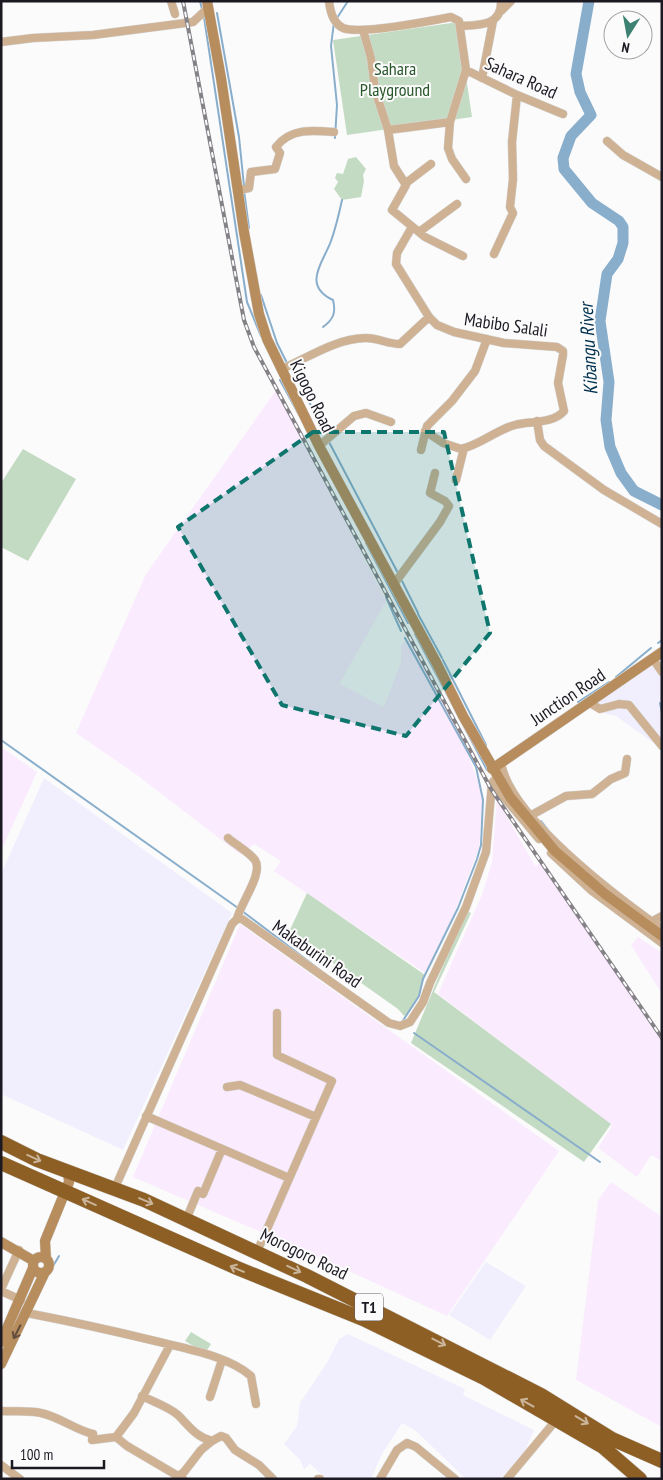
<svg xmlns="http://www.w3.org/2000/svg" width="663" height="1480" font-family="'PT Sans Narrow',sans-serif">
<style>
.commercial{fill:#f1effd}
.industrial{fill:#faebfe}
.green{fill:#c4dbc3}
.lines{fill:none;stroke-linecap:round;stroke-linejoin:round}
.stream{stroke:#89aecc;stroke-width:2}
.river{stroke:#89aecc;stroke-width:11}
.street-casing{stroke:#d7d7d8;stroke-width:9}
.secondary-casing{stroke:#d7d7d8;stroke-width:11}
.highway-casing{stroke:#d7d7d8;stroke-width:15}
.street{stroke:#ceb293;stroke-width:8}
.secondary{stroke:#b78d5e;stroke-width:10}
.highway{stroke:#8d5f24;stroke-width:14}
.rail-casing{stroke:#848187;stroke-width:4}
.rail{stroke:#fbfbfb;stroke-width:2;stroke-dasharray:5.5;stroke-linecap:butt}
.oneway{stroke:#cab59a}
.oneway2{stroke:#624d3e}
.marked{fill:#0f766e;fill-opacity:0.2;stroke:#0f766e;stroke-width:4;stroke-dasharray:10 6;stroke-linejoin:round}
.labels{text-anchor:middle;stroke-width:4;stroke-linejoin:round;paint-order:stroke}
.shield{fill:#fbfbfb;stroke:#605d64;stroke-width:1}
.shield-label{font-size:16px;font-weight:bold;fill:#1d1923}
.park-label{font-size:18px;fill:#28572b;stroke:#fbfbfb}
.street-label{font-size:18px;fill:#1d1923;stroke:#fbfbfb}
.water-label{font-size:19px;font-style:italic;fill:#01314e;stroke:#fbfbfb}
</style>
<rect width="100%" height="100%" fill="#fbfbfb"/>
<!-- commercial -->
<path class="commercial" d="M653,663L662,674V749L616,716L598,712L595,706L597,699Z
M44,778L232,913L123,1150L1,1094V874Z
M486,1262L526,1286L490,1340L449,1315Z
M348,1334L465,1389L463,1395L534,1430L525,1451L500,1479H466L416,1431L402,1423L382,1454L371,1479H327L310,1464L304,1469L300,1460L284,1444L297,1426L300,1403L328,1361L339,1339Z"/>
<!-- industrial -->
<path class="industrial" d="M277,389L386,601L332,697L340,684L384,707L401,662V646L403,643L410,640L461,736L483,795L479,848L454,914L425,973L274,871L281,861L254,844L241,855L137,775L76,733L146,574Z
M1,747L37,772L1,851Z
M497,799L535,866L541,863L662,1041V1161L651,1155L637,1177L598,1148L612,1126L438,994L482,895L492,862Z
M240,924L559,1151L447,1316L305,1251L133,1177Z
M638,937L662,953V994L631,945Z
M611,1182L662,1217V1427L576,1380L598,1200Z"/>
<!-- green -->
<path class="green" d="M458,22L472,117L347,135L333,40Z
M356,157L366,169L363,175L364,181L361,197L342,200L334,189L338,182L335,178L337,173L343,174L348,159Z
M23,449L76,479L28,561L1,547V483Z
M307,893L425,975C420,990 418,1006 404,1016L398,1009L289,932Z
M466,911L471,913L434,992L611,1124L584,1162L411,1043Z
M191,1332L211,1344L205,1353L185,1341Z"/>
<g class="lines">
<!-- stream -->
<path class="stream" d="M200,1L202,9
M217,13L239,137L244,186
M204,17L247,302L261,336
M337,18L348,1
M334,22L331,46L337,105L335,138
M244,191L249,228
M261,295L277,343L287,363
M323,327C334,319 336,312 333,300C301,285 324,261 331,241C336,227 339,214 342,200
M290,367L326,433
M280,380L299,415
M329,442L399,575
M366,543L408,623
M401,579L418,613
M386,597L401,631
M418,614L442,658
M415,634L487,770
M658,643L662,640
M443,660L486,745
M616,677L651,648
M578,702L609,682
M660,703L662,713
M1,740L238,908
M541,821L549,831
M242,911L320,970
M402,1022L419,996L423,979L458,908L477,859L481,845L483,800L476,767L405,638
M414,1033L600,1162
M49,1273L59,1256"/>
<!-- river -->
<path class="river" d="M589,1L576,74L580,92L591,115L571,136L563,158L564,169L592,203L619,221L623,227V243L618,259L607,274L600,321L609,382L606,420L610,447L621,473L634,491L662,505"/>
<!-- street casing -->
<g class="street-casing">
<path id="street" d="M171,1L175,14
M329,1C330,11 333,23 343,28C360,35 430,21 451,17L459,21L466,70L450,122L448,148L452,159L466,179
M501,11L511,1
M461,26C479,25 502,26 501,1
M363,30L371,58L375,90L388,130L394,166L406,185L392,210L425,237L463,256
M1,42L33,38L93,35L193,22L208,8
M466,70L517,95L563,114
M482,78L493,21
M388,130L450,122
M607,141L623,155L662,177
M406,183L431,164
M239,190L249,188L251,172L275,169L280,153L276,147C290,128 313,130 334,132
M412,227L397,253L396,264L429,317L437,325L454,332L504,343L557,347L563,351V355L558,383L564,411C553,424 530,421 515,425C496,430 480,445 461,449L443,443L425,431
M419,232L457,204
M494,254L513,213L510,207L513,179L512,142L517,95
M282,369C307,358 337,338 366,338C378,338 388,344 400,344L429,317
M537,421L540,440L544,446L604,490L662,524
M319,446L354,416L366,413L391,422
M421,450L427,426L452,401L475,371L487,339
M456,480L464,448
M394,584L440,522L449,506L445,501L430,493L435,473
M653,659L662,672
M590,703L600,709L619,704L629,705L662,746
M501,763C510,817 617,897 662,929
M492,783L539,839
M528,817L566,796L592,794L611,779L625,773L627,759
M228,838C236,845 249,852 255,860C264,873 240,904 237,919
M551,853L592,891L662,943
M237,919H242L389,1023L400,1026L410,1022L423,1002L430,983L466,907L486,852L492,783L497,777
M649,923L662,916
M227,1087L240,1085L316,1117
M146,1116L289,1178
M114,1190L232,924L237,919
M186,1220L198,1191L203,1194L222,1149
M257,1252L332,1081L277,1055V1013
M1,1289L19,1250
M1,1291L21,1300
M27,1313C68,1321 110,1330 151,1340C182,1348 227,1355 251,1376L256,1404
M142,1396C154,1402 169,1407 178,1415C189,1426 196,1437 212,1441L221,1436L226,1438L235,1450L259,1465L273,1479
M210,1397L222,1360
M1,1411C14,1412 29,1410 41,1413C60,1417 75,1430 93,1434L92,1440L116,1437L127,1446L183,1479
M116,1437L134,1413L170,1345
M1,1465L20,1479
M176,1478L184,1472L201,1450L212,1441
M318,1479H320
M380,1479L397,1450L407,1443L416,1447L455,1479
M507,1479L557,1419"/>
</g>
<!-- secondary casing -->
<g class="secondary-casing">
<path id="secondary" d="M207,1L221,78L244,232L259,314L267,339L319,446L436,662L463,716L510,797L555,851L605,894L662,936
M492,769L662,652
M1,1242L34,1261
M33 1265a8 8 0 1 1 16 0a8 8 0 1 1-16 0Z
M46,1259L45,1241L69,1182L68,1171
M1,1342L33,1268
M1,1364L45,1272"/>
</g>
<!-- highway casing -->
<g class="highway-casing">
<path id="highway" d="M1,1142L37,1160L144,1200L307,1276L541,1395L612,1439L662,1461
M1,1163L237,1268L363,1319L484,1378L603,1447L640,1479"/>
</g>
<!-- street -->
<use href="#street" class="street"/>
<!-- secondary -->
<use href="#secondary" class="secondary"/>
<!-- highway -->
<use href="#highway" class="highway"/>
<!-- rail casing -->
<g class="rail-casing">
<path id="rail" d="M183,1L244,320L254,347L491,789L662,1038"/>
</g>
<!-- rail -->
<use href="#rail" class="rail"/>
</g>
<!-- one-way arrows -->
<defs><path id="oneway-shaft" d="M-6 0H5M1.5-3L5.5 0L1.5 3" fill="none" stroke-width="1.6" stroke-linecap="round" stroke-linejoin="round" transform="scale(1.25)"/></defs>
<g class="oneway">
<use href="#oneway-shaft" transform="translate(34 1158) rotate(24)"/>
<use href="#oneway-shaft" transform="translate(146 1201) rotate(23)"/>
<use href="#oneway-shaft" transform="translate(89 1202) rotate(-156)"/>
<use href="#oneway-shaft" transform="translate(237 1269) rotate(-157)"/>
<use href="#oneway-shaft" transform="translate(294 1269) rotate(25)"/>
<use href="#oneway-shaft" transform="translate(439 1342) rotate(27)"/>
<use href="#oneway-shaft" transform="translate(527 1403) rotate(-151)"/>
<use href="#oneway-shaft" transform="translate(582 1420) rotate(31)"/>
</g>
<use class="oneway2" href="#oneway-shaft" transform="translate(17 1332) rotate(117)"/>
<!-- marked area -->
<path class="marked" d="M313,432H444L490,633L406,736L282,705L178,527Z"/>
<g class="labels">
<!-- shield labels -->
<rect class="shield" x="355" y="1293.5" width="28" height="27" rx="4"/>
<g class="shield-label">
<text x="369" y="1313">T1</text>
</g>
<!-- park labels -->
<g class="park-label">
<text x="395" y="75">Sahara<tspan x="395" dy="21">Playground</tspan></text>
</g>
<!-- street labels -->
<g class="street-label">
<text transform="translate(521 78) rotate(24)" y="6">Sahara Road</text>
<text transform="translate(506 325) rotate(8)" y="6">Mabibo Salali</text>
<text transform="translate(312 396) rotate(64)" y="6">Kigogo Road</text>
<text transform="translate(568 697) rotate(-34)" y="6">Junction Road</text>
<text transform="translate(317 954) rotate(35)" y="6">Makaburini Road</text>
<text transform="translate(304 1254) rotate(26)" y="6">Morogoro Road</text>
</g>
<!-- water labels -->
<g class="water-label">
<text transform="translate(588 349) rotate(-93)" y="7">Kibangu River</text>
</g>
</g>
<!-- border -->
<rect width="663" height="1480" fill="none" stroke="#1d1923" stroke-width="5"/>
<!-- north arrow -->
<g transform="translate(628 35) rotate(191)"><circle r="24" fill="#fbfbfb" stroke="#a2a1a5"/>
<path d="M0-4L9 19L0 12L-9 19Z" fill="#3d8173"/>
<text y="-8" font-size="14" font-weight="bold" text-anchor="middle" fill="#1d1923">N</text>
</g>
<!-- scale -->
<path d="M12 1460v8h92v-8" fill="none" stroke="#1d1923" stroke-width="2.5"/>
<text x="20" y="1460" font-size="15" fill="#1d1923" stroke="#fbfbfb" stroke-width="4" paint-order="stroke">100 m</text>
</svg>
